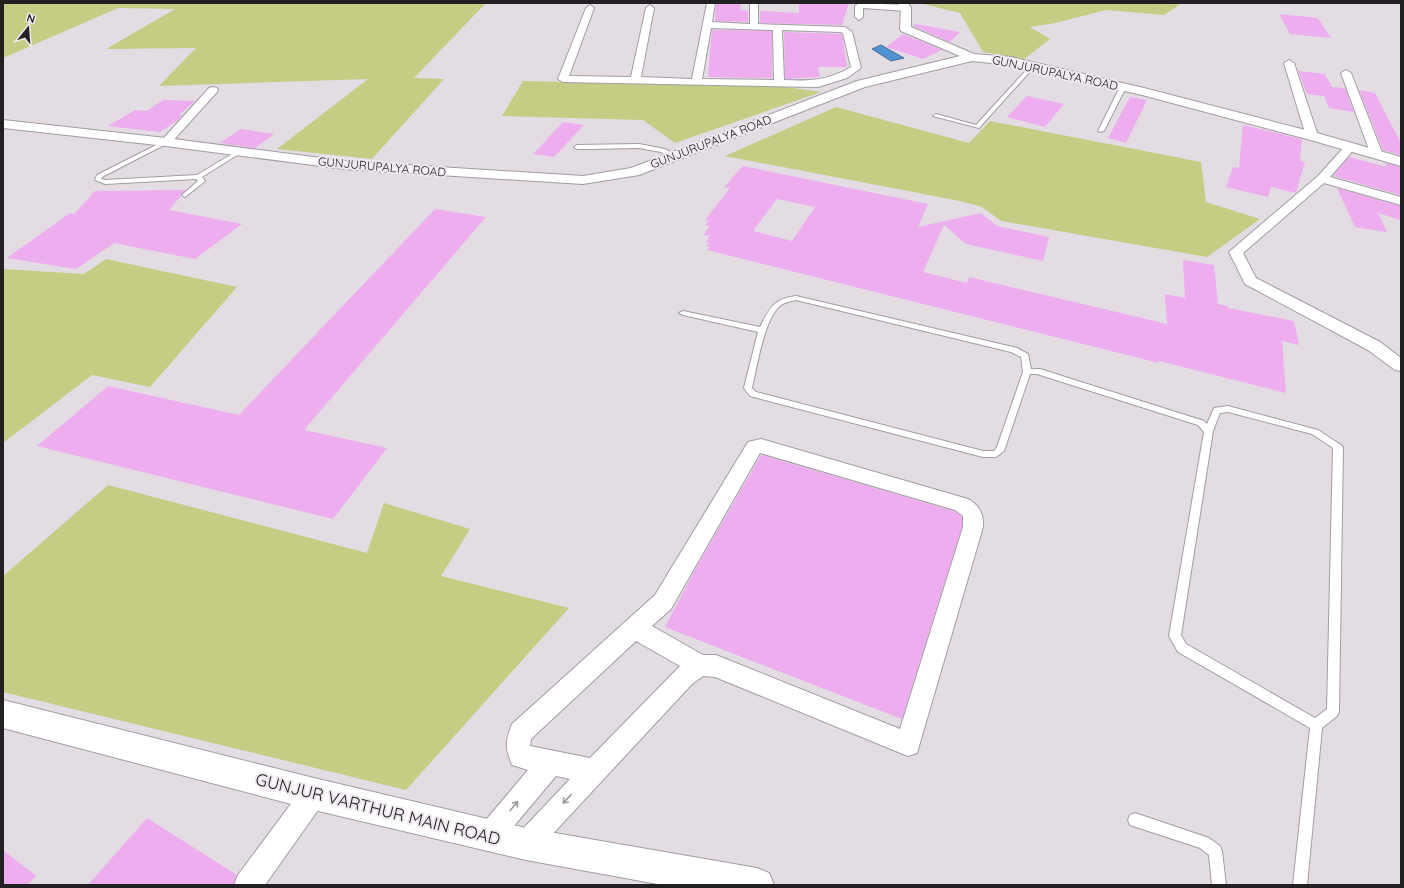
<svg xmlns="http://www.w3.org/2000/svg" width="1404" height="888" font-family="Quicksand,sans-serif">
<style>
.green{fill:#c5cc84}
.water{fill:#5392d0;stroke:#44709c}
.building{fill:#edadef;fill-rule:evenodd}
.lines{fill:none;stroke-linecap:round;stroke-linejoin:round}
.lane-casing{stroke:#a39ca3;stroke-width:2}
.street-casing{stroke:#a39ca3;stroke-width:2}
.secondary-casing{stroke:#a39ca3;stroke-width:2}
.lane{fill:#fff;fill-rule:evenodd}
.street{fill:#fff;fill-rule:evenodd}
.secondary{fill:#fff;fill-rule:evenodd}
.oneway{stroke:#9c9b9c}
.labels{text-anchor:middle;stroke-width:4;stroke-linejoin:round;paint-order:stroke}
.far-street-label{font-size:12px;fill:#222022;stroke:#f0e9f0}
.near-street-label{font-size:17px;fill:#222022;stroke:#f0e9f0}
</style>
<rect width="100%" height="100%" fill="#e3dce3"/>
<!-- green -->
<path class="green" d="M3,3H486L414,78L444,79L372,159L277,149L368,79L159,86L196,48L106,49L175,9L118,8L3,58Z
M919,3H1182L1164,15L1106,10L1055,23L1030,27L1050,39L1024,59L983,52L960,13Z
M523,81L785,87L821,92L675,143L643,120L502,116Z
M836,107L969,143L990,121L1201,162L1206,202L1260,219L1207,257L1001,221L982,207L960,201L725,156Z
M106,259L237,287L150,387L92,375L3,443V269L84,274Z
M108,485L367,553L384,503L470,529L441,576L569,608L406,790L3,692V576Z"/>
<!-- water -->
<path class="water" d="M881,45L904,58L891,61L872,49Z"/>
<!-- building -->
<path class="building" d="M716,3H741L740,10L748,11V22L715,21Z
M799,3H849L842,25L760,23V11L799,13Z
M1279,14L1318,18L1331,38L1290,34Z
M916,24L960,32L950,42L913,26Z
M712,30L772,31V78L708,77Z
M784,32L842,34L847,67H818L820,77L785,79Z
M903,34L942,50L923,59L886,47Z
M1298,71L1325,74L1332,87L1345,88L1354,112L1329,108L1324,96L1307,94Z
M1359,90L1375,93L1401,143V155L1383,150Z
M1027,96L1064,104L1045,127L1007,117Z
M1130,97L1147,100L1126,143L1108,138Z
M163,100L195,101L179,115H182L178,120L160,132L108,126L135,110L147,111Z
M563,122L584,125L554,157L533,154Z
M1243,125L1302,139L1300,161L1305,162L1296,193L1271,187L1268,197L1226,187L1233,167L1239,168Z
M241,129L274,134L255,148L220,143Z
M1349,157L1387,167L1385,163L1401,167V195L1333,176Z
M743,166L928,204L918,227L981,213L997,226L1049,237L1043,261L966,244L944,225L923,272L967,283L969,277L1167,324L1165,294L1185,298L1183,260L1214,265L1218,304L1228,306V308L1294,321L1299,345L1282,341L1286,393L1159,361V363L707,250L710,247L706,246L709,243L706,242L710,236L703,235L710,226L705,225L709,221L705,220L730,188L724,187ZM777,199L815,207L792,241L753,231Z
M1337,188L1401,206V220L1378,213L1387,232L1355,227Z
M186,190L169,210L242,224L195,259L114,243L76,269L7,258L70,213L74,214L95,191Z
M435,209L486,217L304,430L387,448L333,519L37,446L108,386L239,415Z
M761,455L954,511L962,517V527L902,719L665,627L695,570Z
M147,818L237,875L233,885H88Z
M3,850L36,876L27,885H3Z"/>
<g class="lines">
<!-- lane casing -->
<g class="lane-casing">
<path id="lane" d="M1031,65L1035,66L979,128L933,116L936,114L976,125Z
M1123,85L1126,87L1104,131L1099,132L1098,131L1120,87Z
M166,140L168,141V143L102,177L101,179L105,180L197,175L237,151L242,152L202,177L205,181L204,182L185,197L182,195L198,181L196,179L105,184L95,180L97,175Z
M639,144L665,149L678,156L675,158L661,152L639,148L590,149H577L574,147L577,145Z
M796,296L1017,348L1028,354L1031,369H1040L1204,421L1207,424L1214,408L1228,406L1318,430L1341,445L1343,447L1339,712L1337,716L1322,728L1307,885H1293L1310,728L1178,652L1169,636L1204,432L1198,425L1037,374H1030L1004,451L996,457H983L750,396L744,388L758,332L683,315L679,313L683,311L760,327C770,308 773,299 796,296ZM796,300L1011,352L1021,357L1023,372L997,447L994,451H983L756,392L752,388C757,367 764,318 781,305C786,302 791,301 796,300ZM1228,412L1312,434L1333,448L1327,709L1315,718L1186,644L1181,635L1213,431L1220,413Z
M1135,813L1209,838L1220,846L1222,851L1226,885H1212L1209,855L1200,848L1130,825L1128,820L1130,815Z"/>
</g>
<!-- street casing -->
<g class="street-casing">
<path id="street" d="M707,3H715L712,22L750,24V3H758V24L845,27L852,32L861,68L847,78L818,87L563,82L558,79L586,8L590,5L594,8L569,76L631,77L646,8L650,5L654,8L641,77L692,79ZM711,28L773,30L774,80L702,79ZM782,30L840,32L843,33L851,67C827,81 811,81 784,80Z
M859,3L906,5L910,8L906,11L863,8V17L859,20L855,17V6Z
M1289,60L1294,63L1318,136L1316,138L1312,139L1306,136L1284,63Z
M1346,70L1351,73L1383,155L1381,157H1373L1371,155L1341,73Z
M213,87L217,88L218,90L217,92L170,144H162L160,142L162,140L209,88Z
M1350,144L1356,147L1330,177L1401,197V205L1324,183L1243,253L1256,278L1380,342L1401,358V371L1395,370L1368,350L1245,284L1229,252L1318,176L1346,145Z
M761,439L968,499C979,505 984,514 983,527L917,753L908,756L715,677L703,676L692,684L535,853L526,857L517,853L513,844L517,835L570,779L556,776L498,845L489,849L480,845L476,836L480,827L528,770L512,765C505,747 505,742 512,724L655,595L748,442ZM760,453L955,510L963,516V527L900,729L716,655H703L652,626L671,609ZM636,641L680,666L590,758L530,746L531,739Z
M314,781L323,785L327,794L323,803L265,885H234L238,875L305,785Z"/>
</g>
<!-- secondary casing -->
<g class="secondary-casing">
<path id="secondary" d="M898,3H908L911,8V27L974,54L1011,57L1144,88L1317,133L1401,157V166L1307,139L1142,95L1011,65L972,61L865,87L639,175L583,184L344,169L166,146L3,128V120L166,138L344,161L583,176L631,168L857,81L960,56L901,31L900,29L901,8Z
M3,700L314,778L526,828L757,868L769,873L774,885H663L526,860L314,810L3,728Z"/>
</g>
<!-- lane -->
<use href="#lane" class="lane"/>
<!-- street -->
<use href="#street" class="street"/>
<!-- secondary -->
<use href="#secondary" class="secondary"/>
</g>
<!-- one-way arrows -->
<defs><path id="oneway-shaft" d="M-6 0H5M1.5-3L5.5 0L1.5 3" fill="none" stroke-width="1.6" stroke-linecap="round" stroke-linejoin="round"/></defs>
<g class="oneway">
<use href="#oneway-shaft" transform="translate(567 799) rotate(133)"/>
<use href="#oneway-shaft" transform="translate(514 806) rotate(-49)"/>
</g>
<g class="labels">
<!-- far-street labels -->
<g class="far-street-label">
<text transform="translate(1055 73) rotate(12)" y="4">GUNJURUPALYA ROAD</text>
<text transform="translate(711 142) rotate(-21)" y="4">GUNJURUPALYA ROAD</text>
<text transform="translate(382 167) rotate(5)" y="4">GUNJURUPALYA ROAD</text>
</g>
<!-- near-street labels -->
<g class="near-street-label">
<text transform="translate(378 809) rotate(14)" y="6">GUNJUR VARTHUR MAIN ROAD</text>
</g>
</g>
<!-- border -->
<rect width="1404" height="888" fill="none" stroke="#222022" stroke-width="8"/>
<!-- north arrow -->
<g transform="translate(28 28) rotate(17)" stroke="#f0e9f0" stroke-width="3" paint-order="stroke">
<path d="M0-3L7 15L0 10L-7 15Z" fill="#222022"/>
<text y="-6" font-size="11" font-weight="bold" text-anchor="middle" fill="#222022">N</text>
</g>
</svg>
